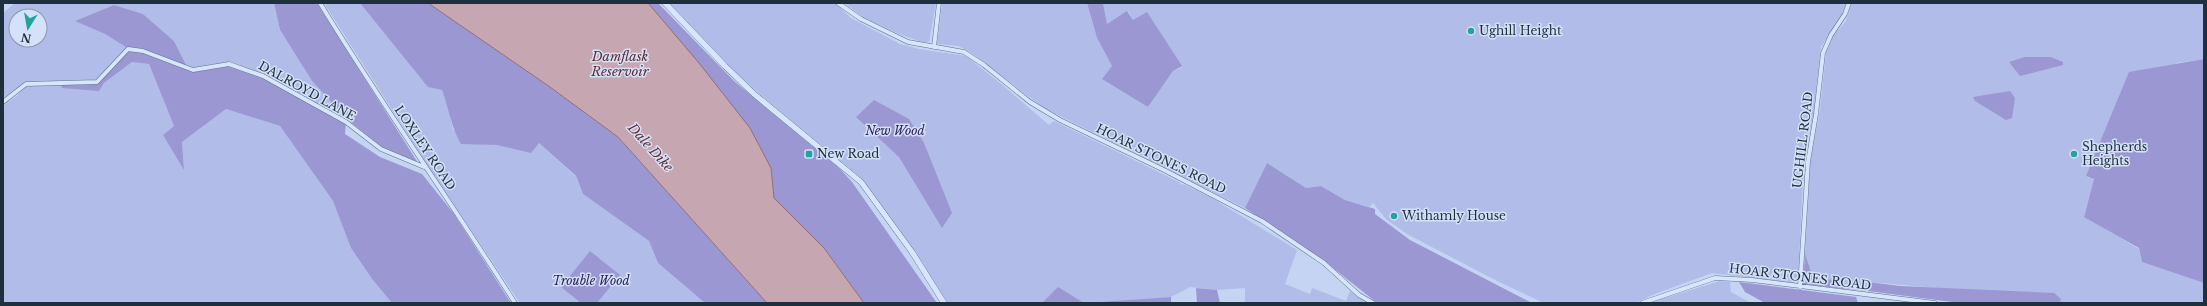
<svg xmlns="http://www.w3.org/2000/svg" width="2207" height="306" font-family="'Libre Baskerville',serif">
<style>
.farmland{fill:#b1bce9;fill-rule:evenodd}
.green{fill:#9b97d2}
.water{fill:#c5a6b1;stroke:#956c78}
.lines{fill:none;stroke-linecap:round;stroke-linejoin:round}
.street-casing{stroke:#58748f;stroke-width:5}
.secondary-casing{stroke:#3b5871;stroke-width:6}
.street{stroke:#d9e5fc;stroke-width:4}
.secondary{stroke:#d9e5fc;stroke-width:5.5}
.poi-dot{fill:#22a49e;stroke:#d5e1f9;stroke-width:1.5}
.labels{text-anchor:middle;stroke-width:3;stroke-linejoin:round;paint-order:stroke}
.poi-label{font-size:12px;fill:#1e303e;stroke:#d5e1f9;text-anchor:start}
.street-label{font-size:12px;fill:#1e303e;stroke:#d5e1f9}
.park-label{font-size:12px;font-style:italic;fill:#2e225c;stroke:#d5e1f9}
.water-label{font-size:13px;font-style:italic;fill:#5f2c31;stroke:#d5e1f9}
</style>
<rect width="100%" height="100%" fill="#c4d4f2"/>
<!-- farmland -->
<path class="farmland" d="M15,3H274L280,30L312,81L347,119L263,75L193,69L186,67L174,41L143,14L114,5L76,21L105,34L128,48L96,81L25,83L3,98V13ZM16,16H40V40H16Z
M324,3H360L442,90L448,106L453,130L539,143L576,177L583,194L649,241L658,263L705,303H520L426,163Z
M668,3H835L851,18L900,44L919,49L966,56L1000,83L1049,125L1054,121L1179,182L1181,185L1183,184L1210,197L1297,250L1285,284L1310,294L1312,288L1346,301L1350,291L1366,303H1245V288L1217,290L1190,287L1171,297L1084,303L1058,288L1042,303H947L917,254L859,176L771,104L729,66Z
M844,3H936L929,42H922L899,34L863,17Z
M942,3H1087L1097,38L1112,66L1148,107L1173,71L1182,67L1133,20L1128,11L1107,24L1103,3H1847L1844,14L1821,47L1813,116L1804,159L1798,281L1794,283L1712,273L1657,293L1635,303H1544L1497,281L1407,234L1386,219L1373,203L1370,207L1345,200L1321,186L1306,188L1267,163L1245,208L1044,108L973,54L959,46L937,44Z
M1851,3H2204V59L2176,63L2106,131L2087,177L2094,179L2084,216L2139,249L2142,262L2204,283L2203,303H2060L2061,299L1869,282L1868,291L1844,289V281L1813,278L1805,253L1810,164L1820,110L1826,53L1833,36L1846,21Z
M132,62L149,64L174,126L163,135L184,168L182,142L226,109L280,126L333,201L351,248L372,279L392,303H3V105L17,96L23,88L29,86L104,83Z
M1720,281L1730,282L1731,292L1751,303H1649Z"/>
<!-- green -->
<path class="green" d="M274,3H317L418,163L382,147L347,119L312,81L280,30Z
M360,3H428L550,87L618,137L767,303H705L658,263L649,241L583,194L576,176L539,143L531,153L497,145L461,144C451,127 449,109 442,90L428,87Z
M648,3H658L734,81L839,168L852,182L937,303H864L824,248L774,198L771,168Z
M1087,3H1103L1107,24L1127,11L1133,20L1147,12L1182,66L1173,71L1148,107L1102,79L1112,66L1097,38Z
M114,5L143,14L174,41L187,67C201,73 215,62 229,64C262,69 315,105 346,122L345,134L380,157L422,174L454,214L511,303H392L372,279L351,248L333,201L280,126L226,109L182,142L184,170L163,135L174,126L149,64L132,62L104,83L99,91L62,88L61,84L97,83L129,49L105,34L75,21Z
M2025,57H2051L2063,62V65L2020,76L2009,62Z
M2204,59V283L2142,262L2139,248L2084,217L2094,179L2086,176L2129,72Z
M2010,91L2015,98L2012,118L2006,120L1975,101L1973,97Z
M874,100L909,119L924,143L952,213L942,228L899,157L856,117Z
M1267,163L1306,188L1321,186L1345,200L1375,209V214L1410,240L1532,303L1376,302L1323,260L1245,208Z
M590,251L620,275L597,303H581L561,287Z
M1805,253L1813,278L1844,281V289L1803,284Z
M1739,282L1856,297L1858,303H1765L1745,292Z
M1868,282L1900,286L2054,293L2061,299L2060,303H1960L1868,291Z
M1058,287L1084,303L1171,297V303H1042Z
M1196,288L1217,290L1220,303H1197Z"/>
<!-- water -->
<path class="water" d="M428,3H648L699,63L750,128L771,168L774,198L824,248L864,303H767L618,137L550,87Z"/>
<g class="lines">
<!-- street casing -->
<g class="street-casing">
<path id="street" d="M320,3C382,105 451,202 515,303
M838,3L861,19L908,42L964,52L984,65L1030,102L1060,120L1164,170L1262,221L1324,263L1359,295L1373,303
M934,47L939,3
M3,102L26,84L97,82L128,49L143,51L193,70L229,64L263,76L346,122L381,149L424,167
M1800,287L1808,162L1816,114L1823,53L1831,35L1845,14L1849,3
M1642,303L1715,278L1752,280L1935,303"/>
</g>
<!-- secondary casing -->
<g class="secondary-casing">
<path id="secondary" d="M665,3L725,66L754,94L861,182L912,252L944,303"/>
</g>
<!-- street -->
<use href="#street" class="street"/>
<!-- secondary -->
<use href="#secondary" class="secondary"/>
</g>
<!-- markers -->
<g class="poi-dot">
<circle cx="1471" cy="31" r="4"/>
<rect x="805" y="150" width="8" height="8" rx="2"/>
<circle cx="2074" cy="154" r="4"/>
<circle cx="1394" cy="216" r="4"/>
</g>
<g class="labels">
<!-- poi labels -->
<g class="poi-label">
<text x="1479" y="35">Ughill Height</text>
<text x="2082" y="151">Shepherds<tspan x="2082" dy="14">Heights</tspan></text>
<text x="817" y="158">New Road</text>
<text x="1402" y="220">Withamly House</text>
</g>
<!-- street labels -->
<g class="street-label">
<text transform="translate(307 91) rotate(29)" y="4">DALROYD LANE</text>
<text transform="translate(1803 140) rotate(-83)" y="4">UGHILL ROAD</text>
<text transform="translate(425 148) rotate(56)" y="4">LOXLEY ROAD</text>
<text transform="translate(1161 159) rotate(26)" y="4">HOAR STONES ROAD</text>
<text transform="translate(1800 277) rotate(7)" y="4">HOAR STONES ROAD</text>
</g>
<!-- park labels -->
<g class="park-label">
<text x="895" y="135">New Wood</text>
<text x="591" y="285">Trouble Wood</text>
</g>
<!-- water labels -->
<g class="water-label">
<text x="620" y="61">Damflask<tspan x="620" dy="15">Reservoir</tspan></text>
<text transform="translate(651 147) rotate(48)" y="5">Dale Dike</text>
</g>
</g>
<!-- border -->
<rect width="2207" height="306" fill="none" stroke="#1e303e" stroke-width="8"/>
<!-- north arrow -->
<g transform="translate(28 28) rotate(191)"><circle r="19" fill="#d5e1f9" stroke="#8c9aae"/>
<path d="M0-3L7 15L0 10L-7 15Z" fill="#22a49e"/>
<text y="-6" font-size="11" font-weight="bold" text-anchor="middle" fill="#1e303e">N</text>
</g>
</svg>
